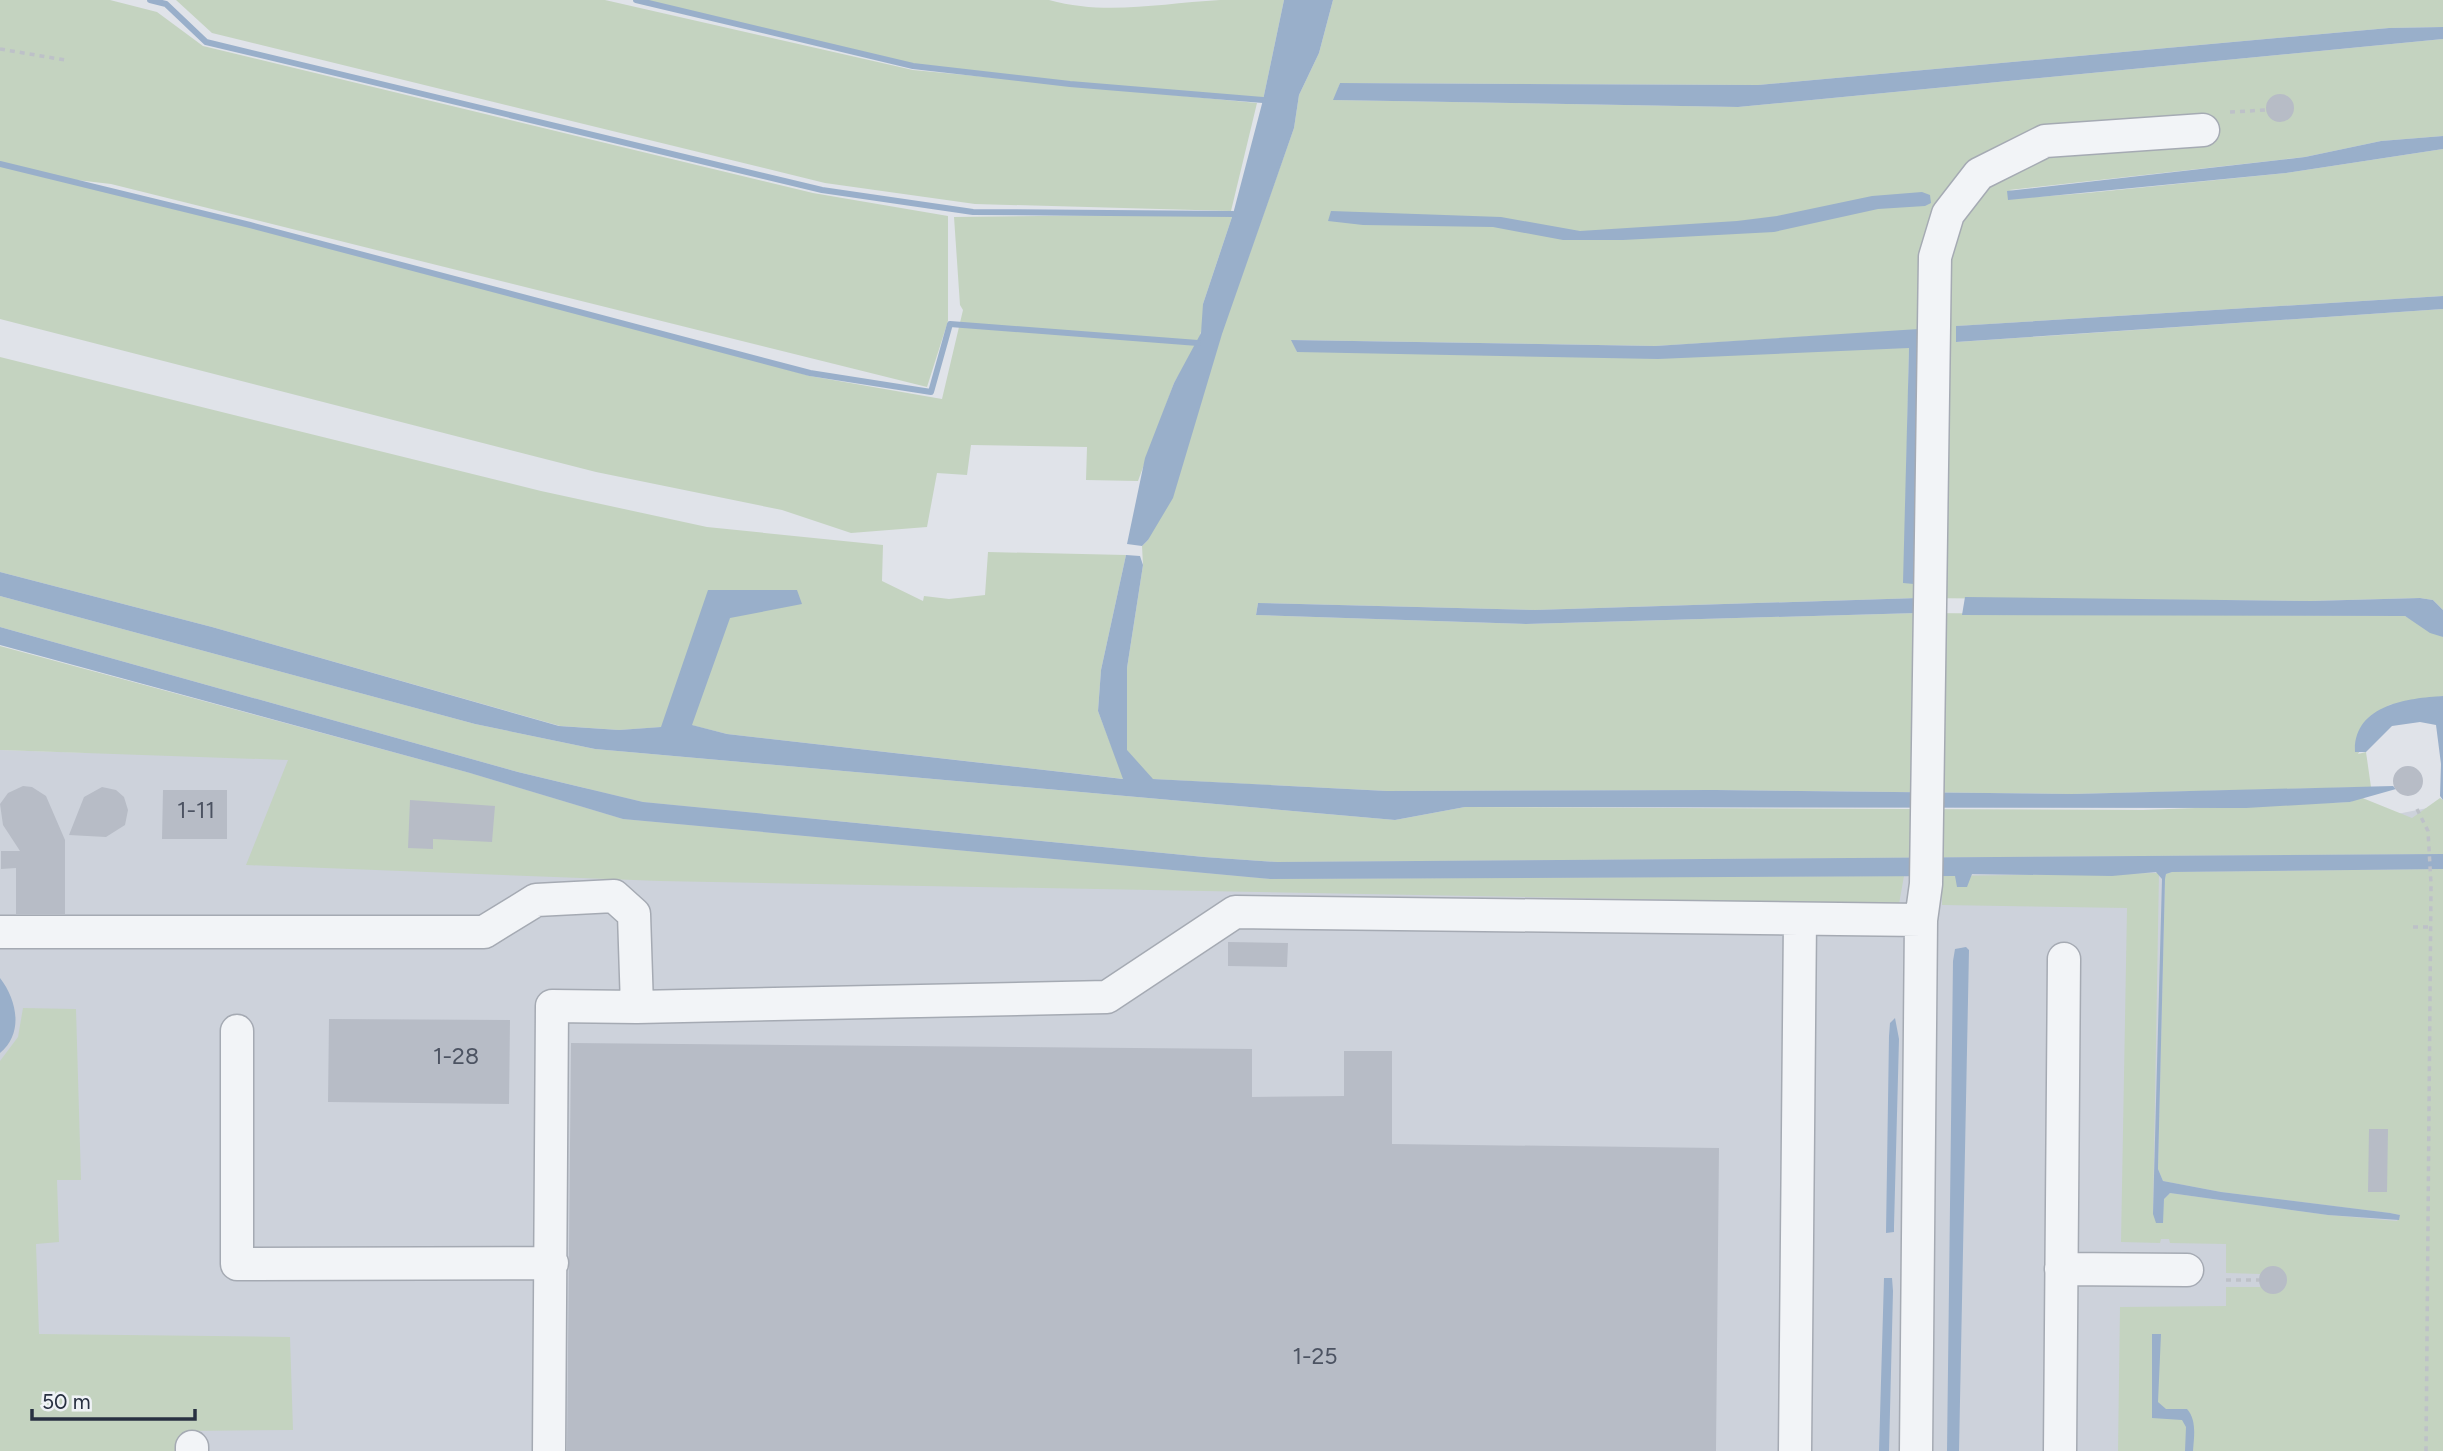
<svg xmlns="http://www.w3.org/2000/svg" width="2443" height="1451" font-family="Figtree,sans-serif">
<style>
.built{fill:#cdd2db}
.green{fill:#c4d3c0;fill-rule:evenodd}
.water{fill:#99afca}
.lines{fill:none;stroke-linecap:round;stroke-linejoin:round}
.stream{stroke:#99afca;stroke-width:6}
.building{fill:#b7bcc6}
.minor-casing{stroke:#a5aab3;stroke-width:35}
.path{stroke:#bdc1c8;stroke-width:3.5;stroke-dasharray:5 5;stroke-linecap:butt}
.minor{stroke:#f2f4f7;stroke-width:32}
.labels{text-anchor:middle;stroke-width:5;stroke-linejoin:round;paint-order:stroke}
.number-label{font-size:23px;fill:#4c5362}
</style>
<rect width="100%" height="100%" fill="#e0e3e9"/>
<!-- built -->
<path class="built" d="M95,672L470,773L1270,879L1297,833L2320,829L2443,805V1451H0V750L91,753Z"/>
<!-- green -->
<path class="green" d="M0,0H110L157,12L203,46L813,193L948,216V321L927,387L111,184L42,176L209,214L638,326L810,376L942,399L963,310L960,305L954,217L1233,214L1203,304V324L1198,343L1174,383L1138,481L1086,480L1087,447L971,445L967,475L937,473L927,527L851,533L782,510L596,472L0,319Z
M176,0H605L913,70L1257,103L1231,211L975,204L825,183L212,33Z
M642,0H1049C1107,16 1161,3 1220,0C1241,0 1263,0 1284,0L1263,100L1070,83L914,64Z
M1333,0H2443V27L2389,28L1758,85L1340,83L1334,100L1738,107L2443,39V136L2381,141L2305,157L2009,190L2037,197L2087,193L2286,173L2443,149V296L1957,326V342L2443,309V610L2433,600L2420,598L2311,601L1918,598L1535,610L1258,603L1256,615L1526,624L1918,613L2405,616L2443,637V696L2389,705L2358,754L2366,752L2371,787L2072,794L1715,790L1387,791L1152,779L1127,751L1126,739L1127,668L1143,565L1142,546L1148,540L1294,128L1299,95L1319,53ZM1918,330L1904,583L1909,348L1297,352L1292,340L1655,346Z
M0,357L541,491L707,527L883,545L882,581L923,601L924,596L949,599L985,595L988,552L1126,555L1101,670L1098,711L1124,779L727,734L691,725L619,730L560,726L212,627L0,572Z
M0,596L475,724L595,749L1395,820L1465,807L2143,810L2350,802L2360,797L2412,818L2440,798L2443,800V854L1277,862L1204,857L643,802L518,772L0,627Z
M0,646L470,773L623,819L1270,879L1904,876L1899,904L660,881L246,865L288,760L0,750Z
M2443,869V1451H2118L2120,1307L2226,1306V1287H2260V1274L2226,1273V1244L2170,1243L2169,1239H2161L2160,1243L2121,1242L2127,908L1942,905V876L2159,873L2153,1214L2163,1210L2164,1199L2170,1193L2328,1215L2397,1221L2400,1215L2390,1213L2221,1192L2163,1181L2158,1169L2165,879L2166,874L2172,872Z
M23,1008L76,1009L81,1180H57L59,1242L36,1244L39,1334L290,1337L293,1430L186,1431L184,1451H0V1061L18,1037Z"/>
<!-- water -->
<path class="water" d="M1284,0H1333L1319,53L1299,95L1294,128L1222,334L1173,498L1148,540L1142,546L1127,544L1145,458L1174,383L1201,333L1203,304L1233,214L1263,100Z
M2443,27V39L1738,107L1333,100L1340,83L1758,85L2389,28Z
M2443,136V149L2286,173L2008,200L2007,191L2305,157L2381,141Z
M1922,192L1930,195L1931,203L1925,206L1878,209L1774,232L1623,240H1563L1493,227L1363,225L1328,221L1331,211L1501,217L1580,231L1737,221L1777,216L1872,196Z
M2443,296V309L1956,342V326Z
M1919,329L1914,584L1903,583L1909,348L1658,359L1297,352L1291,340L1655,346Z
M1126,555L1140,556L1143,565L1127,668V750L1153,779L1387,791L1715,790L2072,794L2393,786L2396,789L2350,802L2246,808L1465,807L1395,820L595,749L475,724L0,596V572L212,627L559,726L619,730L661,727L708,590H797L802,604L730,618L692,725L727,734L1123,779L1098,711L1101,670Z
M1965,597L2311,601L2420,598L2433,600L2443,610V637L2430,633L2405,616L1962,615Z
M1918,598V613L1526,624L1256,615L1258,603L1535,610Z
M0,627L518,772L643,802L1204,857L1277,862L2443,854V869L2172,872L2166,874L2165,879L2158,1169L2163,1181L2221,1192L2390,1213L2400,1215L2399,1220L2328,1215L2170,1193L2164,1199L2163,1223H2156L2153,1214L2162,879L2156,872L2112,876L1972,874L1967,887H1957L1955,876L1270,879L623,819L470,773L0,645Z
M2443,696V800L2440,796L2441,764L2436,725L2420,722L2392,726L2366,752H2355C2353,705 2408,698 2443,696Z
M1966,947L1969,950L1959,1451H1947L1953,961L1955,949Z
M0,978C17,1000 24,1033 0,1053Z
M1895,1018L1899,1039L1894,1226V1232L1886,1233L1889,1036L1890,1023Z
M1884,1278H1892L1893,1291L1889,1451H1879Z
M2152,1334H2161L2158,1402L2166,1409H2187C2197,1420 2194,1437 2193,1451H2185L2186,1427L2182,1420L2152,1418Z"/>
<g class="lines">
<!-- stream -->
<path class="stream" d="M150,0L166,4L206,42L822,190L973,212L1233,214
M636,0L913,66L1070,84L1263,100
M0,164L250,225L810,373L931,392L950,324L1198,343"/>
</g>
<!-- building -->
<path class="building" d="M2266 108a14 14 0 1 1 28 0a14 14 0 1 1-28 0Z
M2393 781a15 15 0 1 1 30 0a15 15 0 1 1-30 0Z
M23,786L32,787L46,796L65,840V914H16V868L1,869V851H20L3,825L0,804L8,793Z
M102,787L116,790L124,797L128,810L125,825L106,837L69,835L84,797Z
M163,790H227V839H162Z
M410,800L495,806L492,842L433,839V849L408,848Z
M1228,942L1288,943L1287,967L1228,966Z
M329,1019L510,1020L509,1104L328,1102Z
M571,1043L1252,1049V1097L1344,1096V1051H1392V1144L1719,1148L1716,1451H567Z
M2369,1129H2388L2387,1192H2368Z
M2259 1280a14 14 0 1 1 28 0a14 14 0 1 1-28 0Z"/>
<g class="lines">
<!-- minor casing -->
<g class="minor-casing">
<path id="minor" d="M0,932H484L536,900L614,896L634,914L637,1007L552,1006L549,1451
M637,1007L1107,997L1235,912L1921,920
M237,1031V1264L552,1263
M2061,1269L2187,1270
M192,1447V1451
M1795,1451L1800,919
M1916,1451L1921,920L1926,884L1935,257L1948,214L1979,174L2045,141L2203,130
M2060,1451L2064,959"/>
</g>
<!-- path -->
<path class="path" d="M0,49L65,60
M2230,112L2266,110
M2417,809L2428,831L2431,884L2426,1451
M2413,927H2431
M2226,1280H2259"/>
<!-- minor -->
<use href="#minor" class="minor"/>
</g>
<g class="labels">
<!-- number labels -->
<g class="number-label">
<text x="196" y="818">1-11</text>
<text x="456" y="1064">1-28</text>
<text x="1315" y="1364">1-25</text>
</g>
</g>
<!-- scale -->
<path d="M32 1409v10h163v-10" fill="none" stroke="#283041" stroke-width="3.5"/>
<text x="42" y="1409" font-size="21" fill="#283041" stroke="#eff2f6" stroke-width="5" paint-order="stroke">50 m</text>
</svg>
